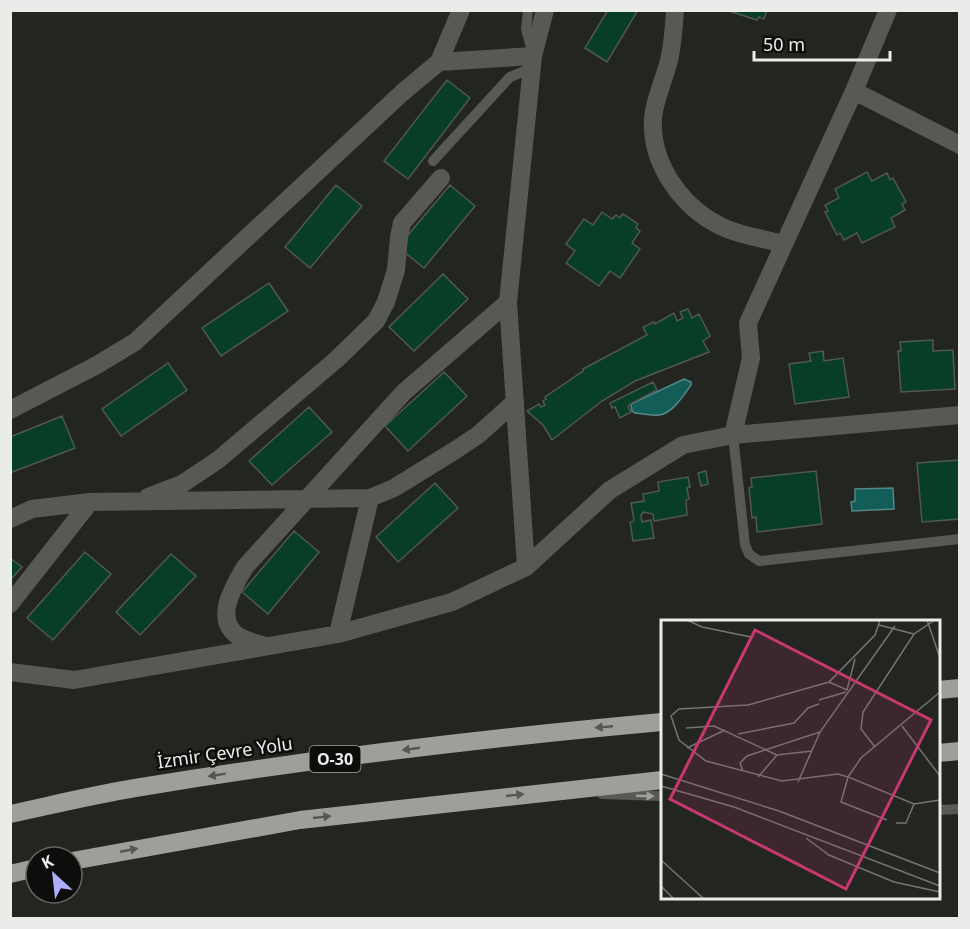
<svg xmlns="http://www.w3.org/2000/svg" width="970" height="929" font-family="'Noto Sans',sans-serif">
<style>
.water{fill:#135d59;stroke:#548884;stroke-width:1.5}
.building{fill:#093e26;stroke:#525754;stroke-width:1.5}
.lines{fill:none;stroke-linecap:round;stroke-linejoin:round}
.service{stroke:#585855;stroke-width:10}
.minor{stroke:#585855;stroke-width:18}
.motorway{stroke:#a09e99;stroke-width:18}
.oneway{fill:#565652}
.oneway2{fill:#a1a29f}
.labels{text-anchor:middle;stroke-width:5;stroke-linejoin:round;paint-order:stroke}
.shield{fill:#0d0e0c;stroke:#a8a9a7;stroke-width:1.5}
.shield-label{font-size:16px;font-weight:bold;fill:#eaece9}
.street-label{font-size:18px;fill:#eaece9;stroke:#0d0e0c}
.inset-road{fill:none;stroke:#737571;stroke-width:1.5}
.view{fill:#c83870;fill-opacity:0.15;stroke:#c83870;stroke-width:3}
.inset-edge{fill:none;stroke:#eaece9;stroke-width:3}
</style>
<rect width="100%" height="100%" fill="#232521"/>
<!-- water -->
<path class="water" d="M684,379L691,382V385C684,395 672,414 659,415C652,416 643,414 635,413L632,411L631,404Z
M893,488L894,509L852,511L851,502L855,501V489Z"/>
<!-- building -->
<path class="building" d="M608,10H638L607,62L585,48Z
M767,10L764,19L759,17L757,20L729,11Z
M447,80L470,98L408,179L384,161Z
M867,172L872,181L887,173L890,180L893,178L906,202L902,204L905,210L891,218L895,227L862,243L857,233L844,240L840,233L837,235L825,212L828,211L825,205L839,198L835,189Z
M336,185L362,206L310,268L285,247Z
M450,185L475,206L424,268L398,247Z
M602,212L612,219L616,215L620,218L623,214L638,224L636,228L640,231L632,243L640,249L620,278L610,271L599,286L566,263L575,251L566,244L584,219L593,225Z
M443,274L468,299L414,351L389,327Z
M269,283L288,311L221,356L202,328Z
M688,309L692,318L699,314L710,336L703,341L709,352L635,381L602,401L552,440L543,425L527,411L539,404L541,407L545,405L543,401L546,399L545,397L583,371V369L647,335L643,327L654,322L655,324L674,313L677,321L683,318L680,312Z
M933,340V351L953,350L955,389L901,392L898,351H901L900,342Z
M823,351L824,361L843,358L849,397L795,404L789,364L811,361L809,353Z
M168,363L187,390L121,436L102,409Z
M444,372L467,396L408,451L385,426Z
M653,382L657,390L630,404L628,407L631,412L620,418L615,407L612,408L610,403Z
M309,407L332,432L272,485L249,461Z
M62,416L75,448L10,473V437Z
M960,460V519L922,522L917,463Z
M706,471L708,484L701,486L698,473Z
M816,471L822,524L757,532L756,517L752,518L749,488L752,487L751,478Z
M688,477L690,487L687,488L689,499L686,500L687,515L654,521L653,514L644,512L641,515L642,522L651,520L654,538L633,541L630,522L634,521L631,503L644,501L643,494L659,491L658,482Z
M435,483L458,508L398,562L376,537Z
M294,531L319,552L268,614L242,592Z
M85,552L111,574L53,640L27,618Z
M171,554L196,576L140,635L116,612Z
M10,558L22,567L10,580Z"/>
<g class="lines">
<!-- service -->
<path class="service" d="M528,10L526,29L532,51
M433,161L510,77L532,68
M733,435L745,545L749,554L759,561L960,539
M602,794L662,796
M938,810L960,809"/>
<!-- minor -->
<path class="minor" d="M675,10C674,26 673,41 670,56C666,76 655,97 653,118C650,165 684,211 727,229C744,236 765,239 784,244
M888,10L854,91L748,323L751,358L733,435L960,415
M439,62L533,56
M854,91L960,145
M10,410L97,365L135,342L403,92L439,62L461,10
M148,497L182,484L218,460L337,359L376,321L386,302L396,270L399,237L402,223L441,178
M10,519L32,509L90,502L370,498L394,488L454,451L478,435L515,402
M526,567L508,302L533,56L545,10
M10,604L90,502
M338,634L370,498
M265,646C256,643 246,641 238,636C213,618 234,586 245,567L404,392L508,302
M10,672L74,680L338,634L452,602L526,567L610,490L683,445L733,435"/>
<!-- motorway -->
<path class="motorway" d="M938,690L960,688
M938,753L960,751
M10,814C52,805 93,795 135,788C310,759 486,738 662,722
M72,861L300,820L662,780
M10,874L36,868"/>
</g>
<!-- one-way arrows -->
<defs><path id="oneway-solid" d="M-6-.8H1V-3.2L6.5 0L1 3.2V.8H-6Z" transform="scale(1.5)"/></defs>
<g class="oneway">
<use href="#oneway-solid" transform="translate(604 727) rotate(175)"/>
<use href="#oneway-solid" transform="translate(411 749) rotate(172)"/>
<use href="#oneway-solid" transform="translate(217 775) rotate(171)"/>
<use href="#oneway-solid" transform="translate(515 795) rotate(-6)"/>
<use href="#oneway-solid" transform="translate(322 817) rotate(-6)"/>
<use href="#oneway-solid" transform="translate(129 850) rotate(-11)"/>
</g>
<use class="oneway2" href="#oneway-solid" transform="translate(645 796) rotate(2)"/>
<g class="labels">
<!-- shield labels -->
<rect class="shield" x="309.5" y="746" width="51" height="26" rx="4.5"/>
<g class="shield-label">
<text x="335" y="765">O-30</text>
</g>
<!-- street labels -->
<g class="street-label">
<text transform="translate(225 753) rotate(-8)" y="6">İzmir Çevre Yolu</text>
</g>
</g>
<!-- overview -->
<g transform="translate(661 620)">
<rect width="279" height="279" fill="#232521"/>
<path class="inset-road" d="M26,0L41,7L90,17M219,0L214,15L168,62L87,85L18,89L10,96L18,120L45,141L121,161L177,154L187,157L180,182L226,200M266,0L279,38M218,5L253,14M168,62L186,70L194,39M279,72L200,138L187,157L253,184L279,180M158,80L185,72M241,106L279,156M25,108L53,106L116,135L151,131M77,114L133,103L147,88L158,84M214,127L200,109L202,92L253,14L274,0M26,128L64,110M82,151L79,143L86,136L159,112M0,154L118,191L279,253M97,157L116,135M137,162L159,112L234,6M0,166L73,187L279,266M235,203H245L253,184M145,218L168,235L233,262L279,272M0,240L43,279M0,266L13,279"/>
<path class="view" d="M94,10L270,100L185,269L9,179Z"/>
<rect width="279" height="279" class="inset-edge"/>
</g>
<!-- border -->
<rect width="970" height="929" fill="none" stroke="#eaece9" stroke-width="24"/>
<!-- north arrow -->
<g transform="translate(54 875) rotate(333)"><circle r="28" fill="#0d0e0c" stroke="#656764" stroke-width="1.5"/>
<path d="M0-4.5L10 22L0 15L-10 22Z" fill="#afaefa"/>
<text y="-9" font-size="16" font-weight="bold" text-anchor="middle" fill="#eaece9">K</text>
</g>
<!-- scale -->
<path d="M754 51v9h136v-9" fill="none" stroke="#eaece9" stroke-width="3"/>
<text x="763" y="51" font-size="18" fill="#eaece9" stroke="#0d0e0c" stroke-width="4.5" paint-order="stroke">50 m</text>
</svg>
